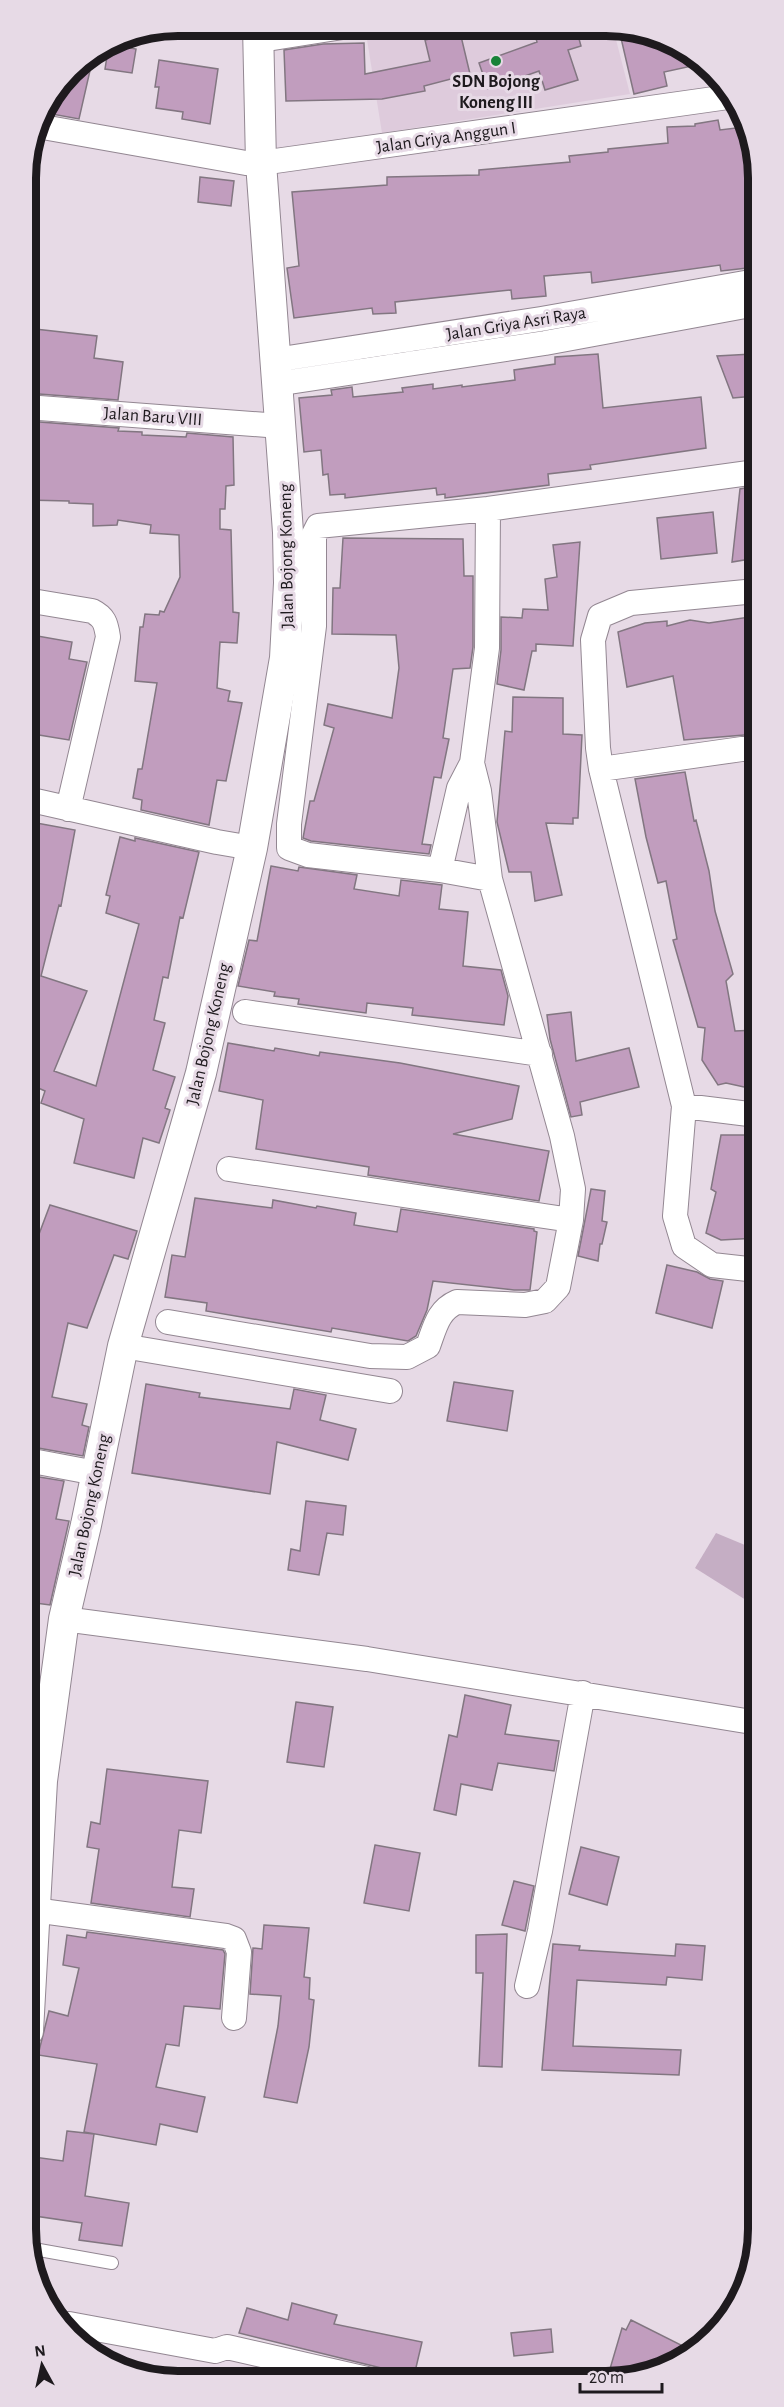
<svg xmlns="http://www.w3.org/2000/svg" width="784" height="2407" font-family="'Alegreya Sans',sans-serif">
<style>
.built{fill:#decbdc}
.green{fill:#c5aec4}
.building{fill:#c19dbe;stroke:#827681;stroke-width:1.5}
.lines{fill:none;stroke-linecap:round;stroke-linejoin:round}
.service-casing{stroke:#938792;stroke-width:14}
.minor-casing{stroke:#938792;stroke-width:26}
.tertiary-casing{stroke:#938792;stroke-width:32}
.service{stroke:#fff;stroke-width:12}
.minor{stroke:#fff;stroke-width:24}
.tertiary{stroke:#fff;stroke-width:30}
.poi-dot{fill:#188238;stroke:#e7dae6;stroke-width:2}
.labels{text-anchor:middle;stroke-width:6;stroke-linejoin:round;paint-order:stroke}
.poi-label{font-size:18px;font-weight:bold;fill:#1e1a1e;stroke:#e7dae6}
.street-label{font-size:18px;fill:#1e1a1e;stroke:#e7dae6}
.rim{fill:none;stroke:#1e1a1e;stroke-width:8}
</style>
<rect width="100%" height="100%" fill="#e7dae6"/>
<!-- built -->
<path class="built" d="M365,27L613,28L630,94L382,133Z"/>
<!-- green -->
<path class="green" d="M716,1533L757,1550V1607L695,1568Z"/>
<!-- building -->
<path class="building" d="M533,28H576L581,46L568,50L578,80L545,90L539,71L488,89L479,63L537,42Z
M623,28L636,29L701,64L664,72L667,86L634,94L621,38L625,37Z
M460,32L470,74L424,86L425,91L382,99L286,101L284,50L323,44L364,43L365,74L430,61L425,40Z
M109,44L136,49L132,73L105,69Z
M94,53L79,119L41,112L77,64Z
M159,60L218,69L210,124L182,119L183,112L156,108L159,87H155Z
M718,120L720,130L744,127L756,149V267L721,271L720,265L592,283L591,272L544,276L546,296L512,299L511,290L395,302L396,313L373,314L372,308L294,318L287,268L299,266L292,192L387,185V177L479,175V170L570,162L569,156L608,152V149L668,143L667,127L695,126V124Z
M200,177L234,181L231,206L198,202Z
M26,328L97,336L94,358L123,362L118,400L26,393Z
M598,354L603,408L701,397L706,448L590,465L591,469L548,474L549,485L445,498V494L437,495L436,488L345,498V494L330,495L328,474L323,475L321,450L304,452L299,398L332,395L331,390L352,387L353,397L403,392L402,388L433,384V389L462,385V387L515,380L514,370L555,364V357Z
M752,354L755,396L733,398L717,356Z
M26,421L119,428L118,431L142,432V435L186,437L187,433L233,437L234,485L226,486L225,509H220V529L231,530L233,612L239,613L237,643L220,642L217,688L230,691L228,701L242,703L226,781L217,780L209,825L141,810L142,800L133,798L138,769H142L157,683L135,681L140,627H143L145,614L159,615L160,611L164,612L180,577L179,535L150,533L151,525L118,520L117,525L93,526V504L69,503V501L26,500Z
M756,486V558L732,562L740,489Z
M713,512L717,553L661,559L657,518Z
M343,538L463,539L464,576H473V647L470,668L453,669L443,738L449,739L441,778L434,777L422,844L431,845L429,854L311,841L303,838L310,801H314L334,728L324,725L328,704L392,718L399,668L396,635L332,634L333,588H340Z
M580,542L573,646L536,644V651H532L524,690L497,684L501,650V617L522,618L523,609L548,610L545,579L557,577L553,545Z
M756,616V734L684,740L673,676L627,687L618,632L645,623L667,621V626L690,620L709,623Z
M26,634L72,642L69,659L87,662L69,740L27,733Z
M513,697L563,698V734L582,735L578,818H573V824L546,823L562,895L535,901L531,872H509L497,822L505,731L512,732Z
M685,772L694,821L696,820L709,871L715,911L733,974L726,981L735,1031L757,1030V1082L744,1087L726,1083L718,1085L702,1060L705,1028L698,1027L673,940L677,939L666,881L658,883L646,837L635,779Z
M31,822L75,830L61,906L59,905L41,976L87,991L54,1071L96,1086L139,924L106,913L110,896L106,895L120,837L135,841V838L199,852L183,918L180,917L168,978L163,977L154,1020L165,1023L153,1070L175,1077L165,1108L170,1110L159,1143L143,1138L134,1178L74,1163L84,1119L41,1103L45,1091L27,1083V1012L30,1002L27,1001V844Z
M271,866L298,871L299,867L357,875L354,889L399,896L401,880L442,885L439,909L468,912L463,966L501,970L508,996L504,1025L412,1015L413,1008L367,1003L366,1013L298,1004L299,999L274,996L275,992L238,986L249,940L257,941Z
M571,1012L576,1061L629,1048L639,1087L580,1102L582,1115L571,1117L550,1039L547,1015Z
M228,1043L274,1051L275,1048L319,1056L320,1052L400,1063L519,1086L512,1119L453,1134L549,1151L539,1201L368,1175L369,1167L256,1149L263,1100L219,1091Z
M721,1135H757V1238L721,1240L706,1233L716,1192L711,1189Z
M591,1189L605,1191L602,1221L607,1222L602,1244H600L598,1261L578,1256Z
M195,1198L272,1208L273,1200L316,1208L317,1206L356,1213L354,1225L397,1232L401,1209L534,1229V1231L537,1232L530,1290H514L433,1281L427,1310L416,1336L408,1341L332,1328L331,1332L206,1311L207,1303L165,1297L172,1255L185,1257Z
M50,1205L137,1231L128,1259L114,1255L87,1328L68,1323L52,1397L87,1404L82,1425L89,1427L83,1456L27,1446V1266Z
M667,1265L697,1272L710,1279L723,1281L712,1328L656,1313Z
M454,1382L513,1391L507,1431L447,1421Z
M146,1384L200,1393L199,1397L290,1409L294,1389L326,1395L320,1420L356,1429L348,1460L277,1442L270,1494L132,1473Z
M27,1475L64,1481L56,1519L69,1521L50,1605L28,1602L27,1519L31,1498L27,1497Z
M306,1501L346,1506L343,1535L327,1533L319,1575L288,1570L291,1549L300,1551Z
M465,1695L511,1705L505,1734L559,1741L554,1771L498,1763L492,1790L461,1784L456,1815L434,1810L449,1735L457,1737Z
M296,1702L333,1707L324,1767L287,1762Z
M107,1769L208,1781L201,1833L179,1830L172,1887L194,1889L190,1917L91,1903L99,1849L87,1847L91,1822L100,1824Z
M375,1845L420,1853L409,1911L364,1903Z
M581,1847L619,1857L607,1905L569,1894Z
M514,1881L534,1886L525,1931L502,1925Z
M264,1925L309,1928L304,1977L310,1978L309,1999L314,2000L309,2047L297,2103L264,2097L278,2026L281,1996L250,1994L253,1948L262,1949Z
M87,1932L223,1950L225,1954L220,2009L184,2006L179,2046L166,2044L156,2087L205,2097L197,2132L160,2124L156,2145L84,2132L97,2064L38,2055L49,2011L68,2016L79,1968L63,1965L67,1935L86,1938Z
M507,1934L502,2067L479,2066L483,1973H476V1935Z
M553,1944L580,1946L579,1950L675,1956L676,1944L705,1946L702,1980L667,1977L666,1985L577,1980L573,2046L681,2050L679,2075L542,2070Z
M67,2131L94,2134L85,2196L129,2203L122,2246L79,2240L82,2223L28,2215V2198L34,2157L63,2161Z
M292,2303L337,2315L334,2324L422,2342L414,2376L239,2333L247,2308L288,2320Z
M631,2320L681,2345L671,2365L635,2379H607L622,2328L626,2330Z
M551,2329L553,2352L514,2356L511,2333Z"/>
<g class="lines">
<!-- service casing -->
<g class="service-casing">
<path id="service" d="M260,46L380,27
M28,2248L112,2263"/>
</g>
<!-- minor casing -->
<g class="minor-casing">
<path id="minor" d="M37,126L246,163H261L728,97
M275,360L541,319L756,281
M276,384L545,343L756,304
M26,407L280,426
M756,591L631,603L600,616L593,640L598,748L601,769L684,1106L675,1216L684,1246L712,1265L757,1270
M26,600L92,611C104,617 106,623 108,637L68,809
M601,769L742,749H756
M27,799L217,842L252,848
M440,870L459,788L472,763
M490,879L440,870L308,855L289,848V824L314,626V534L318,526L488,509L756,472
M245,1012L540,1054
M684,1106L757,1115
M229,1169L571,1220
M168,1322L370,1356L407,1357L428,1346C435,1327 438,1310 457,1302L525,1305L545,1301L558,1287L571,1220L573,1189L562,1136L490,879L479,791L472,763L487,648L488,509
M123,1346L390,1391
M27,1460L96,1473
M64,1619L367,1659L758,1723
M34,1910L226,1936L234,1939L239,1952L234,2018
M527,1986L540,1931L583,1693
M64,2325L69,2324L215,2351L227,2347L367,2379"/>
</g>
<!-- tertiary casing -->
<g class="tertiary-casing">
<path id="tertiary" d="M28,2031L42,1781L64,1619L86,1525L123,1346L201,1073L252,848L285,658L289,583L288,532L261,163L258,26"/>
</g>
<!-- service -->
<use href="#service" class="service"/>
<!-- minor -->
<use href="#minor" class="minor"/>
<!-- tertiary -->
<use href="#tertiary" class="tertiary"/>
</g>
<!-- markers -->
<circle class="poi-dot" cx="496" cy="61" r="6"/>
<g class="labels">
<!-- poi labels -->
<g class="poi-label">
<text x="496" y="87">SDN Bojong<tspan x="496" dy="21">Koneng III</tspan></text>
</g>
<!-- street labels -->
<g class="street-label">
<text transform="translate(446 137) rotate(-8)" y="6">Jalan Griya Anggun I</text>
<text transform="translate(516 323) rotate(-9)" y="6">Jalan Griya Asri Raya</text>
<text transform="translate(153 416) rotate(4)" y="6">Jalan Baru VIII</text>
<text transform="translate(286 556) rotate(-91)" y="6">Jalan Bojong Koneng</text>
<text transform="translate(208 1034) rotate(-77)" y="6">Jalan Bojong Koneng</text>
<text transform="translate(89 1505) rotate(-78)" y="6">Jalan Bojong Koneng</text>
</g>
</g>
<!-- crop -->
<path d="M0 0H784V2407H0ZM178 36H606A142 142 0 0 1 748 178V2229A142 142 0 0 1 606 2371H178A142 142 0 0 1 36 2229V178A142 142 0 0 1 178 36Z" fill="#e7dae6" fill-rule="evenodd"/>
<path class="rim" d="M178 36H606A142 142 0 0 1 748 178V2229A142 142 0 0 1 606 2371H178A142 142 0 0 1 36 2229V178A142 142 0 0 1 178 36Z"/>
<!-- north arrow -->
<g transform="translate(42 2365) rotate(352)" stroke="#e7dae6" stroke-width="4.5" paint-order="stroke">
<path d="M0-4.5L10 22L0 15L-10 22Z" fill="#1e1a1e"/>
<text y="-9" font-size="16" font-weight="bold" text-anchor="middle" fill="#1e1a1e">N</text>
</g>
<!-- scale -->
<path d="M580 2383v9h82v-9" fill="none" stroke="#1e1a1e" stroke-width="3"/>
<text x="589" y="2383" font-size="18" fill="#1e1a1e" stroke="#e7dae6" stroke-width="4.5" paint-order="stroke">20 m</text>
</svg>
